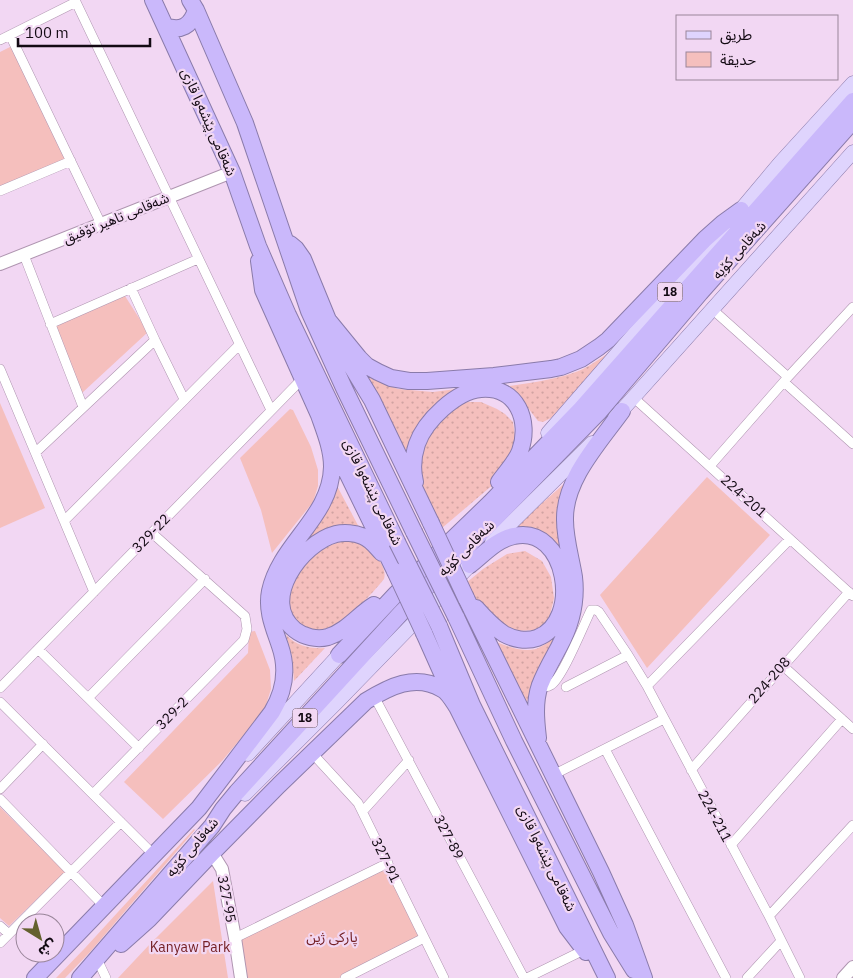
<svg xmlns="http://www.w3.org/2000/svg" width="853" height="978" font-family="'IBM Plex Sans','Noto Sans Arabic',sans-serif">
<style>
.grass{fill:url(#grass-dots)}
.park{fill:#f5bfbd}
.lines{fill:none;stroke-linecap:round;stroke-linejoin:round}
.street-casing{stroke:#af95b0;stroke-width:10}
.secondary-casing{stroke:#af95b0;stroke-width:14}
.primary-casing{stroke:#8a7baa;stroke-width:15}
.highway-casing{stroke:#8a7baa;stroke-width:18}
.street{stroke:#fff;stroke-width:9}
.secondary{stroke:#fff;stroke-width:12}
.primary{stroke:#dfd4fd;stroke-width:14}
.highway{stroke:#cab8fb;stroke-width:16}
.highway-bridge-casing{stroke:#8a7baa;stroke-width:18;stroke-linecap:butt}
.highway-bridge{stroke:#cab8fb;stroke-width:16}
.labels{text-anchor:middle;stroke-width:4.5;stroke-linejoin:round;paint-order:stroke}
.shield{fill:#f2d7f3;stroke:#564856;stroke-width:1}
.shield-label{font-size:12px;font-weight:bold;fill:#130a13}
.street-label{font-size:14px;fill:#130a13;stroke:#f2d7f3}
.park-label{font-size:14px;fill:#742025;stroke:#f2d7f3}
</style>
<defs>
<pattern id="grass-dots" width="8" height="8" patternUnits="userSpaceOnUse" patternTransform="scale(1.25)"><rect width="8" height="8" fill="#f5bfbd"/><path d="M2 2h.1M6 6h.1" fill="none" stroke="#d1a3a2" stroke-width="1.8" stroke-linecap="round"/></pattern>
</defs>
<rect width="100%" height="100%" fill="#f2d7f3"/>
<!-- grass -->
<path class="grass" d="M610,352L551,418L543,422L538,421L522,400L497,388C521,384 550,381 573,373C586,369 598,360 610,352Z
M368,377L398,389L433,392L464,388L430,414L404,452Z
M468,402H481L497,409L505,414L513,422L515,436L510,456L495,483L442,528L425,494L419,475L424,440L455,406Z
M565,483L561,551L513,529Z
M336,484L361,531L305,544L326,512Z
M349,541C353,541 357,542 361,544C372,550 388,566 384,579C373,593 349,618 333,626C307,638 281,617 290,589C293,578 301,569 309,561C321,549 332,542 349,541Z
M525,551L542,561L551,577L554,598L549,619L538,630L514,631L500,623L478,606L466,583L483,569L507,554Z
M286,635C297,646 310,649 325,648L294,681L292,656Z
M554,635L558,636L536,676L525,707L496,642C510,647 528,655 542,646C547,644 551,639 554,635Z"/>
<!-- park -->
<path class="park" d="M14,45L67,160L0,188V52Z
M125,296L148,332L82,393L54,325Z
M0,403L45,508L0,528Z
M290,409L293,410L311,447L318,470V486L313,502L272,553L261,510L240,458Z
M707,477L770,535L647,668L600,595Z
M255,631L270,670L271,689L265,708L256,720L222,761L163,819L124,782L248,653L249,632Z
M0,807L65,872L9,926L0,918Z
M194,829L195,830L90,952L65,978H56L85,948Z
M387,867L421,937L339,978H245L239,939Z
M213,881L228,978H118L150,944Z"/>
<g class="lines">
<!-- street casing -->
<g class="street-casing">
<path id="street" d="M75,0L271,410
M10,35L101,224
M0,40L76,2
M0,191L71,161
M24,255L83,407
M131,288L155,340L184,399
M712,309L788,377
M50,324L198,259
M0,369L94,592
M784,382L853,444
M634,398L853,596
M36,452L155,340
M710,466L788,377L853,307
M64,521L239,345
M38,649L139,748
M782,665L853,729
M539,686C543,687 548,687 551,685C562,679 584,624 591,610H596L599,612L628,655L647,686L769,916L800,978
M647,686L790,539
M566,687L628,655
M0,688L302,379
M374,696L524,978
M88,698L205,579
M0,702L154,855
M605,749L726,978
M312,753L358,803L444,978
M691,770L849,592
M553,775L664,719
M0,789L43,744
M93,794L244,640L247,629L245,616L152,533
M0,799L104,906
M363,811L409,760
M731,845L842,719
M29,914L38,923
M769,916L853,825
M0,926L9,934
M235,938L388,863
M0,943L121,822
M99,963L106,978
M345,978L424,938
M527,978L584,950
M747,978L781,941"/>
</g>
<!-- secondary casing -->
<g class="secondary-casing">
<path id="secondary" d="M0,264L232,172
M212,853L222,869L235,938L241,978
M843,978L853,967"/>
</g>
<!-- primary casing -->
<g class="primary-casing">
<path id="primary" d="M615,418L853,152
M548,433L702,256L780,163L853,83
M492,542L592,443
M248,754L339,655
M245,794L337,702L477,558"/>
</g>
<!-- highway casing -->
<g class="highway-casing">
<path id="highway" d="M153,0L232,172L258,246L288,315L397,542
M190,0L196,10L245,123L309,311L344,388L414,532
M165,26C181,32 191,26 196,10
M290,244L296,249L303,259L328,320L349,362L372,400L431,523
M259,261L263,290L319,415L395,571
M328,320L359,358L367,366L378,372L391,378L409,381H427L494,376L551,369L561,367L581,359L599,347L608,340L705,239L723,223L741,210
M415,482C412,470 413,456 417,444C425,421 456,391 481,389C517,386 531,421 520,451C516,462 506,472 499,482
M470,565C483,555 497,539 514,536C567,524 583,621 537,638C526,642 513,639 504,634C493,627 484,617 476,608
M466,598L601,872L625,925L644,978
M374,605C358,615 347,631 328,637C317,640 304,637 295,630C259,601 301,543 336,534C344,532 355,533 362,536C371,539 376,547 382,553
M456,617L514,741L611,933L634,970
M439,626L472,705L607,978
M424,633L457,707L567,927L586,952
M339,655L396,594L490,503L581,409L853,101
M538,738C536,721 534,702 540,685C545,672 552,660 559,647C571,625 577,602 574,577C571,558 565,539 565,520C564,480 599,443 622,411
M121,944L149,919L212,853L279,785L366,701C389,687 415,673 442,689C448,692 453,701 457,707
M35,978L199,808L272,712C284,692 288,669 280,646C274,628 266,611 270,591C280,544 331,517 332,467C332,449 325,432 319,415
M80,978L212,826L223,809L237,792L401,613L466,548L598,413L700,293L853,121"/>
</g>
<!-- street -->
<use href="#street" class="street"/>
<!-- secondary -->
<use href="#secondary" class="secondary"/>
<!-- primary -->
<use href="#primary" class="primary"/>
<!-- highway -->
<use href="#highway" class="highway"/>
<!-- highway-bridge casing -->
<g class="highway-bridge-casing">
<path id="highway-bridge" d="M431,523L466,598
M414,532L456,617
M397,542L439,626
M395,571L424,633"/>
</g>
<!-- highway-bridge -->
<use href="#highway-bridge" class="highway-bridge"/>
</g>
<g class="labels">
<!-- shield labels -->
<g class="shield">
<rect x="657.5" y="282.5" width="25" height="19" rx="4"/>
<rect x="292.5" y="708.5" width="25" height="19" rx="4"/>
</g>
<g class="shield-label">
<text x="670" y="296">18</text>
<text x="305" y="722">18</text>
</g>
<!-- street labels -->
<g class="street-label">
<text transform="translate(209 122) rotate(66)" y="5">شەقامی پێشەوا قازی</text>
<text transform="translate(116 218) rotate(-22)" y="5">شەقامی تاهیر تۆفیق</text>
<text transform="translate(739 250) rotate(-48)" y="5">شەقامی کۆیە</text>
<text transform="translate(373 492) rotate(64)" y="5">شەقامی پێشەوا قازی</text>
<text transform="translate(744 496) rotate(42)" y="5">224-201</text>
<text transform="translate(151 533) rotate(-46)" y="5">329-22</text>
<text transform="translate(466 548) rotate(-45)" y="5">شەقامی کۆیە</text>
<text transform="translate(769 680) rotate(-49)" y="5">224-208</text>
<text transform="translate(172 713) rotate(-46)" y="5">329-2</text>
<text transform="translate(715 816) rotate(62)" y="5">224-211</text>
<text transform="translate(449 837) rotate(62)" y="5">327-89</text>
<text transform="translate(192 847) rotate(-50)" y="5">شەقامی کۆیە</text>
<text transform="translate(547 858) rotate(64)" y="5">شەقامی پێشەوا قازی</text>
<text transform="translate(386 860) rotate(64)" y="5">327-91</text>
<text transform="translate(227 899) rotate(79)" y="5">327-95</text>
</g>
<!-- park labels -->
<g class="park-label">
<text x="332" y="942">پارکی ژین</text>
<text x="190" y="952">Kanyaw Park</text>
</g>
</g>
<!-- legend -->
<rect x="676" y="15" width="162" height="65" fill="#f2d7f3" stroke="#998599"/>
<rect x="686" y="31" width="25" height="8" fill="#dfd4fd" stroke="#998599"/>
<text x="720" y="40" font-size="15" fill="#130a13">طريق</text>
<rect x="686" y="52" width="25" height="15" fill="#f5bfbd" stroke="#998599"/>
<text x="720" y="65" font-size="15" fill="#130a13">حديقة</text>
<!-- north arrow -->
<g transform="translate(40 938) rotate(143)"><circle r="24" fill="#f2d7f3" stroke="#998599"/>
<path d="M0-4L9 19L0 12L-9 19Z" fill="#64612e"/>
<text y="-8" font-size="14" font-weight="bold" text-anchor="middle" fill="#130a13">ش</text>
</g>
<!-- scale -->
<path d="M18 38v8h132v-8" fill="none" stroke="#130a13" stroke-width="2.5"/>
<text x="25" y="38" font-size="15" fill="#130a13" stroke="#f2d7f3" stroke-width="4" paint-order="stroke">100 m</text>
</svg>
